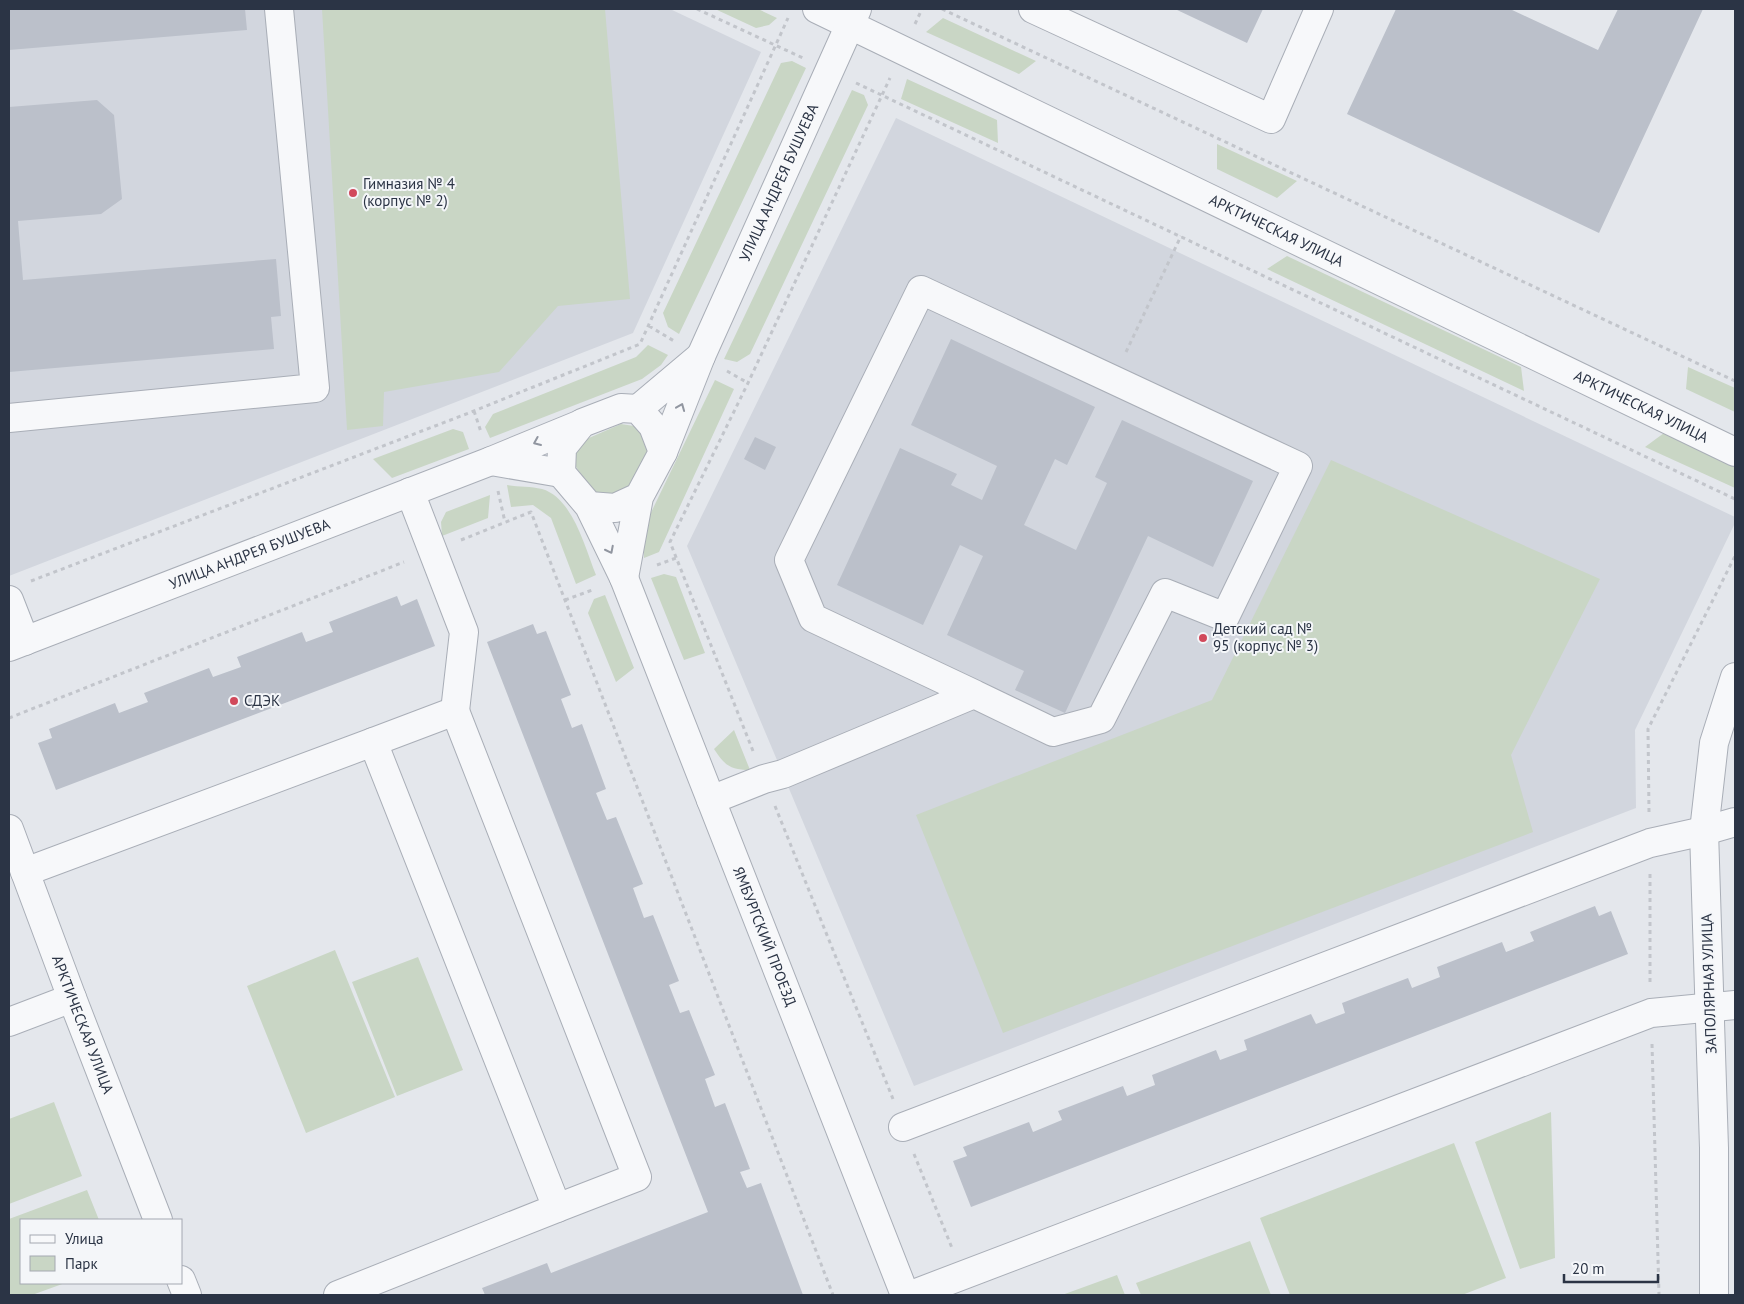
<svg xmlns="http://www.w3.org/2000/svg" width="1744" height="1304" font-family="'PT Sans',sans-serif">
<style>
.built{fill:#d2d6de}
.green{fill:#c9d6c5}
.building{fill:#bbc0ca}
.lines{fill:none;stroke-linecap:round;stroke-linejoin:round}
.minor-casing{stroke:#a9aeb7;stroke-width:30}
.path{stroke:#c2c5cb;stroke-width:3;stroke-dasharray:4 4;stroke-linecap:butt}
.minor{stroke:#f7f8fa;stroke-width:28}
.oneway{stroke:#9196a0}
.poi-dot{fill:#d1495b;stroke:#f4f6f9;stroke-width:2}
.labels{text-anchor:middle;stroke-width:4;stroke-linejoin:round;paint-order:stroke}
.street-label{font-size:15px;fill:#2b3445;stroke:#f4f6f9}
.poi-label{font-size:15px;fill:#2b3445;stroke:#f4f6f9;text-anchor:start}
</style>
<rect width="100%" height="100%" fill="#e4e7ec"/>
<!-- built -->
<path class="built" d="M9,9H670L761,52L633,333L9,576Z
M896,118L1735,517V523L1635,730L1636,808L914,1086L687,546Z"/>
<!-- green -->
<path class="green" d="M322,9H605L630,299L558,306L499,372L384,392L383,426L347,430Z
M715,9H758L777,18L769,25L756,28Z
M943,18L1036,61L1019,74L926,32Z
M792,61L806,68L679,334L668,327L663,313L781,63Z
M907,79L997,120L998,143L901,99Z
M852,90L864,95L868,105L750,354L737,362L724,359Z
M1217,144L1297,181L1277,198L1217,169Z
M1287,256L1521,367L1524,391L1267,269Z
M648,345L668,355L661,365L642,379L490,438L485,427L493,414L636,357Z
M1688,367L1735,388V412L1686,389Z
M715,380L734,389L659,552L644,558V527Z
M621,424L634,426L646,437L647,452L631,484L619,493L607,496L594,493L574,464V452L582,441Z
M453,429L463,432L469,449L392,478L373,459Z
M1664,433L1735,467V488L1645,447Z
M1331,460L1600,579L1511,755L1533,832L1003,1033L916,815L1212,700Z
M507,485C518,487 531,486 542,489C573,498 585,548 596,575L576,584L551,518L533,505L511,507Z
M490,495L488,518L442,536L441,522L446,512Z
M664,574L676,577L705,653L684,660L651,578Z
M605,595L634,668L616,682L588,613L594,599Z
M734,730L750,770C731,770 725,766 714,749Z
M335,950L395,1097L306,1133L247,986Z
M418,957L463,1070L397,1096L352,982Z
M54,1102L82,1176L9,1204V1119Z
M1551,1112L1555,1258L1520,1269L1475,1142Z
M1454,1143L1506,1278L1462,1295H1290L1260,1218Z
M87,1190L99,1220H21V1283H65L32,1295H9V1219Z
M1250,1241L1271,1295H1141L1136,1283Z
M1117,1275L1125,1295H1062Z"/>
<!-- building -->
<path class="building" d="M9,9H245L247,30L9,50Z
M1175,9H1263L1247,43Z
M1396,9H1510L1598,50L1618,9H1703L1599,233L1347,114Z
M97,100L114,115L122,199L101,214L18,221L23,280L276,259L281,316L271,317L274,349L9,372V107Z
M951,339L1095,407L1067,465L1055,459L1024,525L1076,550L1107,483L1095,477L1122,420L1253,481L1213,567L1148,536L1065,713L1015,690L1024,671L947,635L983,556L960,545L923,625L837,585L900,448L957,474L951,485L982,500L997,466L911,425Z
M755,437L776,447L765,470L744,459Z
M397,596L401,606L417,599L435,646L56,790L38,743L52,738L49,729L115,703L119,713L148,702L144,693L209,668L213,677L241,667L237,657L302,632L306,642L333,632L329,622Z
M533,624L537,634L546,631L571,695L561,699L572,728L582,724L606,789L596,793L607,820L616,817L643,884L633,888L644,918L653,915L679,981L669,985L680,1013L689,1010L715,1075L705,1079L715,1107L725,1103L750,1169L740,1172L747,1188L761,1183L803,1295H485L482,1288L547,1263L551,1273L708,1212L487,642Z
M1595,906L1599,916L1611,911L1628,954L971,1207L953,1161L967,1156L963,1147L1029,1122L1033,1132L1062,1120L1058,1111L1123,1086L1127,1096L1155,1085L1152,1075L1216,1050L1220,1060L1247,1050L1244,1040L1311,1014L1316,1024L1345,1013L1342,1003L1408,978L1412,988L1440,977L1437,967L1502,942L1506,952L1534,941L1530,932Z"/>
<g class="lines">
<!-- minor casing -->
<g class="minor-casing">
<g id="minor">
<path id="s1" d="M817,9L1735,452"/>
<path d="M1033,9L1271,119L1319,9"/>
<path id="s2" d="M701,356L857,9"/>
<path d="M638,409L701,356L663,452"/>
<path d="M9,418L315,388L279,9"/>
<path d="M561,473L491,461L581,424"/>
<path d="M589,506L624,578L639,497L663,452L653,426L638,409L621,408L582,423L562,448L561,473L589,506L615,508L639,497"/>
<path id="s3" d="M624,578L905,1295"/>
<path d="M9,600L25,641"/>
<path id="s4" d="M9,647L491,461"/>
<path d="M455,711L637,1177L557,1208"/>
<path d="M373,742L455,711L464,632L410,492"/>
<path d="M711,800L764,779L783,774L974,694L813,618L789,560L921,290L1298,466L1225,617L1165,593L1101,719L1053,732L974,694"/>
<path id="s5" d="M9,829L72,998L158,1220"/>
<path d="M25,872L373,742L557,1208L338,1295"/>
<path d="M9,1022L72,998"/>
<path d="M903,1127L1650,843L1704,831L1735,822"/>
<path d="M181,1280L187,1295"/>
<path d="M911,1295L1651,1013L1735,1005"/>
<path d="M1714,1295V1148L1704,831L1714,743L1735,677"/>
</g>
</g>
<!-- path -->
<path class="path" d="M697,9L803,58
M942,9L1735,381
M915,24L922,9
M856,83L1735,499
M649,326L674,341
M1126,352L1181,236
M727,371L748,383
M474,411L481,432
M498,491L505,522
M461,540L531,512L833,1295
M657,565L676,558
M31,581L474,411L640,344L788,18
M565,600L595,589
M9,718L404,562
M753,751L670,542L748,383L890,78
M775,806L893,1099
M1649,812L1648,729L1735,556
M1650,874V982
M1652,1044L1659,1295
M914,1154L952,1248"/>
<!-- minor -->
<use href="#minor" class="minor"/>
</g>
<!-- one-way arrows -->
<defs><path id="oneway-chevron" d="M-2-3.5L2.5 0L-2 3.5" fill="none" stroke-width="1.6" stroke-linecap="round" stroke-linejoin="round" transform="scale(1.25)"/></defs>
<g class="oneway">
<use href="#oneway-chevron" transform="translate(681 407) rotate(-68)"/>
<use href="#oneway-chevron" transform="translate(537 442) rotate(157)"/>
<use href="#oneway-chevron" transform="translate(610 550) rotate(63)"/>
</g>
<!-- markers -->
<g class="poi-dot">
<circle cx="353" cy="193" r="5"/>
<circle cx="1203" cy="638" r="5"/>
<circle cx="234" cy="701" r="5"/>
</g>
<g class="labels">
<!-- street labels -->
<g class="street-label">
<text dy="5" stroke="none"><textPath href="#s2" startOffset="190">УЛИЦА АНДРЕЯ БУШУЕВА</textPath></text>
<text dy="5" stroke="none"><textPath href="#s1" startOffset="510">АРКТИЧЕСКАЯ УЛИЦА</textPath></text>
<text dy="5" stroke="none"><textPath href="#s1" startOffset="915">АРКТИЧЕСКАЯ УЛИЦА</textPath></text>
<text dy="5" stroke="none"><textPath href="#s4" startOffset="258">УЛИЦА АНДРЕЯ БУШУЕВА</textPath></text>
<text dy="5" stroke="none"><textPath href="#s3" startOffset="385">ЯМБУРГСКИЙ ПРОЕЗД</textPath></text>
<text transform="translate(1709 984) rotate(-92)" y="5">ЗАПОЛЯРНАЯ УЛИЦА</text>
<text dy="5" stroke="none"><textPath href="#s5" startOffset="209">АРКТИЧЕСКАЯ УЛИЦА</textPath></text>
</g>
<!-- poi labels -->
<g class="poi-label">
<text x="363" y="189">Гимназия № 4<tspan x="363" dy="17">(корпус № 2)</tspan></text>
<text x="1213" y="634">Детский сад №<tspan x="1213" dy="17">95 (корпус № 3)</tspan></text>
<text x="244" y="706">СДЭК</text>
</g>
</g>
<!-- border -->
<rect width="1744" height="1304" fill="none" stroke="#2b3445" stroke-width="20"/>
<!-- legend -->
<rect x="20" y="1219" width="162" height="65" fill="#f4f6f9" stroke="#a4a8b1"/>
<rect x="30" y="1235" width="25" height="8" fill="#f7f8fa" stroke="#a4a8b1"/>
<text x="65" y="1244" font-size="15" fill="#2b3445">Улица</text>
<rect x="30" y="1256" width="25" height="15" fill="#c9d6c5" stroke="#a4a8b1"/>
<text x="65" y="1269" font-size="15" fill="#2b3445">Парк</text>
<!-- scale -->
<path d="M1564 1274v8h94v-8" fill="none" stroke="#2b3445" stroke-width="2.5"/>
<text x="1572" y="1274" font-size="15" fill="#2b3445" stroke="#f4f6f9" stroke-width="4" paint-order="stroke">20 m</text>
</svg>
